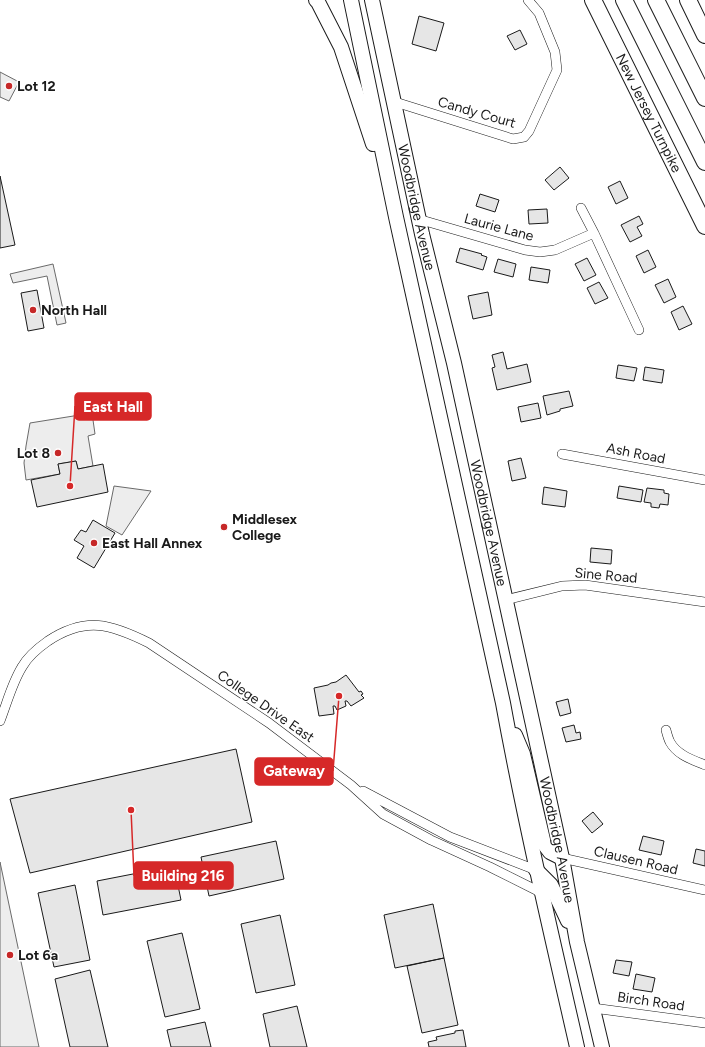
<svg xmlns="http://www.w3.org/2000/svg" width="705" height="1047" font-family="Figtree,sans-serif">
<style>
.built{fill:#ededed;stroke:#6a6a6a}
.building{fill:#e6e6e6;stroke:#1a1a1a}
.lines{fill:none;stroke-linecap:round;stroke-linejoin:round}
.minor-casing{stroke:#1a1a1a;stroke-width:10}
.primary-casing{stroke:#1a1a1a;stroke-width:16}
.motorway-casing{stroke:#1a1a1a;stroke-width:18}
.minor{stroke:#fff;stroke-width:9}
.primary{stroke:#fff;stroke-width:14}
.motorway{stroke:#fff;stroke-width:16}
.poi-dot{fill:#c62828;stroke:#fff;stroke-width:1.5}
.labels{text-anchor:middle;stroke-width:3;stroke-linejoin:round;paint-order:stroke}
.poi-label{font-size:14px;font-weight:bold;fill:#1a1a1a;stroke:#fff;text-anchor:start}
.street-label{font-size:14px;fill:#1a1a1a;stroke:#fff}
.leader{fill:none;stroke:#d62828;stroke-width:1.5}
.callout-dot{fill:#d62828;stroke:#fff;stroke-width:1.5}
.callout{fill:#d62828;stroke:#d62828;stroke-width:1.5}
.callout-label{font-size:15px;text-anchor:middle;font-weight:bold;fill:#fff}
</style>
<rect width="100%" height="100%" fill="#fff"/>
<!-- built -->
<path class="built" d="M0,72L19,82L9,101L0,97Z
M53,264L66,323L57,325L47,276L13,283L10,274Z
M92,413L95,434L88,436L93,466L78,469L76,461L58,464L60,474L26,480L24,463L26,446L30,423Z
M114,486L151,491L122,535L106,526Z
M0,862L39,1047H0Z"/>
<!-- building -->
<path class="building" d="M419,16L444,23L436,51L412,44Z
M520,30L527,44L515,50L507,36Z
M560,167L569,178L554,190L545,180Z
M0,176L15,245L0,248Z
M620,181L628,198L616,204L608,187Z
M480,194L499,200L495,212L476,206Z
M547,209L548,223L529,224L528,210Z
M639,216L643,224L637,227L642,236L630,242L621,225Z
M460,248L482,254L481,255L487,257L483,270L456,262Z
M648,250L656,267L644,273L636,256Z
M587,258L596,275L584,281L575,264Z
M498,259L516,264L513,277L494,272Z
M531,267L550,270L548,283L529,280Z
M668,279L676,297L664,303L655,285Z
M599,282L608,298L595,304L587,288Z
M37,290L44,328L28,331L21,293Z
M488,292L492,315L473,319L468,296Z
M683,306L692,324L679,330L671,312Z
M503,352L507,369L527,364L531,382L497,390L492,368L495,367L492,355Z
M618,365L637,368L634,381L616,378Z
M645,367L664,370L662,383L643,380Z
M569,391L573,406L560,409V411L547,415L543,396Z
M538,403L541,418L521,422L518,407Z
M521,458L526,478L512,481L508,461Z
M76,461L78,469L103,464L108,492L37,507L31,480L60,474L58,464Z
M619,486L643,490L641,502L617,498Z
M544,487L567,491L565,507L542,504Z
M647,488L664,490V493L669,494L668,505L660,504L659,508L651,507V503L644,502Z
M93,520L115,533L94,568L77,558L84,546L74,540L81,530L86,532Z
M591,548L612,550L611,564L590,562Z
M346,675L359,692L361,691L363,694L361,695L364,698L351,706L347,701H345L346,706L337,710L335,706H333L334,714L319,716L314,688L328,685L331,683L336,682Z
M568,699L571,713L560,716L556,702Z
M574,725L576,733L580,732L581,739L566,742L562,728Z
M236,749L252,822L30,873L10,799Z
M593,812L603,824L592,833L582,821Z
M643,836L664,841L661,855L639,850Z
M276,841L284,879L209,896L201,857Z
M696,849L705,851V866L693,863Z
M174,866L181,900L103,915L97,881Z
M75,885L90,960L54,967L38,893Z
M433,904L444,958L395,968L384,915Z
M280,915L295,985L256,993L241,924Z
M182,933L200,1009L165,1017L147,941Z
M444,958L458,1025L422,1033L407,966Z
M616,960L632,962L629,976L613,973Z
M90,970L108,1047H70L55,979Z
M636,974L655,978L652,992L633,989Z
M297,1006L307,1047H270L263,1014Z
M205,1022L211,1047H171L167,1030Z
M463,1030L466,1047H429L428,1042L437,1040L436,1037L455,1033V1031Z"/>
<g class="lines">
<!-- minor casing -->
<g class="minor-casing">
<path id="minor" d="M392,101L513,139L524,137L529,131L557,70L555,52L539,13L528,0
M581,208L594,233L639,330
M418,219L525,250L540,252L555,250L594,233
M562,454L705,480
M505,600L562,586L585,585L705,602
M0,721C7,703 12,683 22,667C28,656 38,648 48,641C86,616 111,624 149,643L269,723L351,785L383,814L431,840L490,867L536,890L542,894
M666,730C667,734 668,738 670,742C677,755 693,760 705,765
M363,791L450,837L536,870
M562,858L705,890
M593,1008L705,1023"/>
</g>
<!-- primary casing -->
<g class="primary-casing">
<g id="primary">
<path d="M316,0L318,2L341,47L373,144"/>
<path d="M351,0L396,217L503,703C524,818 551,933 577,1047"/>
<path id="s1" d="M372,0L422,234L454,363L562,858L577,942L602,1047"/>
<path d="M515,735L523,754L544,844L550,852L562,858"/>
<path d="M536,870L551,885L568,921"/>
</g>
</g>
<!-- motorway casing -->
<g class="motorway-casing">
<g id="motorway">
<path id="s2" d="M593,0L705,226"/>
<path d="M624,0L705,162"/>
<path d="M656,0L705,98"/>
<path d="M688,0L705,35"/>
</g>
</g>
<!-- minor -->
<use href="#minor" class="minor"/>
<!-- primary -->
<use href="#primary" class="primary"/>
<!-- motorway -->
<use href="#motorway" class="motorway"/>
</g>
<!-- markers -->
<g class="poi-dot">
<circle cx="9" cy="86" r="4"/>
<circle cx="33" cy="310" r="4"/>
<circle cx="58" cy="453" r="4"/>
<circle cx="224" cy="527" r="4"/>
<circle cx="94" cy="543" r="4"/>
<circle cx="10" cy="955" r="4"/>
</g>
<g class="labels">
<!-- poi labels -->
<g class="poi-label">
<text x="17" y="91">Lot 12</text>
<text x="41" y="315">North Hall</text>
<text x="50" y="458" text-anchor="end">Lot 8</text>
<text x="232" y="524">Middlesex<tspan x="232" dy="16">College</tspan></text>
<text x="102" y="548">East Hall Annex</text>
<text x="18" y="960">Lot 6a</text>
</g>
<!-- street labels -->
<g class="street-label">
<text transform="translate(477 112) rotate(16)" y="5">Candy Court</text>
<text dy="5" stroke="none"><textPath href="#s2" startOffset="126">New Jersey Turnpike</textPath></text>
<text dy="5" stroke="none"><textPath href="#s1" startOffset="212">Woodbridge Avenue</textPath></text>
<text transform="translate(499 227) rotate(15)" y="5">Laurie Lane</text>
<text transform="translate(636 453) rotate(11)" y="5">Ash Road</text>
<text dy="5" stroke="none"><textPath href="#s1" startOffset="536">Woodbridge Avenue</textPath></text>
<text transform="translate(606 575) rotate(5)" y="5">Sine Road</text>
<text transform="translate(266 706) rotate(35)" y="5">College Drive East</text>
<text dy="5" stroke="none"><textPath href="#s1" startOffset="860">Woodbridge Avenue</textPath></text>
<text transform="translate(636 860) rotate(13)" y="5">Clausen Road</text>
<text transform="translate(651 1001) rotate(8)" y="5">Birch Road</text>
</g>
</g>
<!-- callouts -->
<path class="leader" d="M70 486L75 406M339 696L333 771M131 810L134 876"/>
<g class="callout-dot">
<circle cx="70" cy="486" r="4"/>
<circle cx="339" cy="696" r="4"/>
<circle cx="131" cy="810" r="4"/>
</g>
<g class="callout">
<rect x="75" y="393" width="76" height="27" rx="4"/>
<rect x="255" y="758" width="78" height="27" rx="4"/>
<rect x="134" y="862" width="99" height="27" rx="4"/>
</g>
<g class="callout-label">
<text x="113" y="412">East Hall</text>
<text x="294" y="776">Gateway</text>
<text x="183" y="881">Building 216</text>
</g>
</svg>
